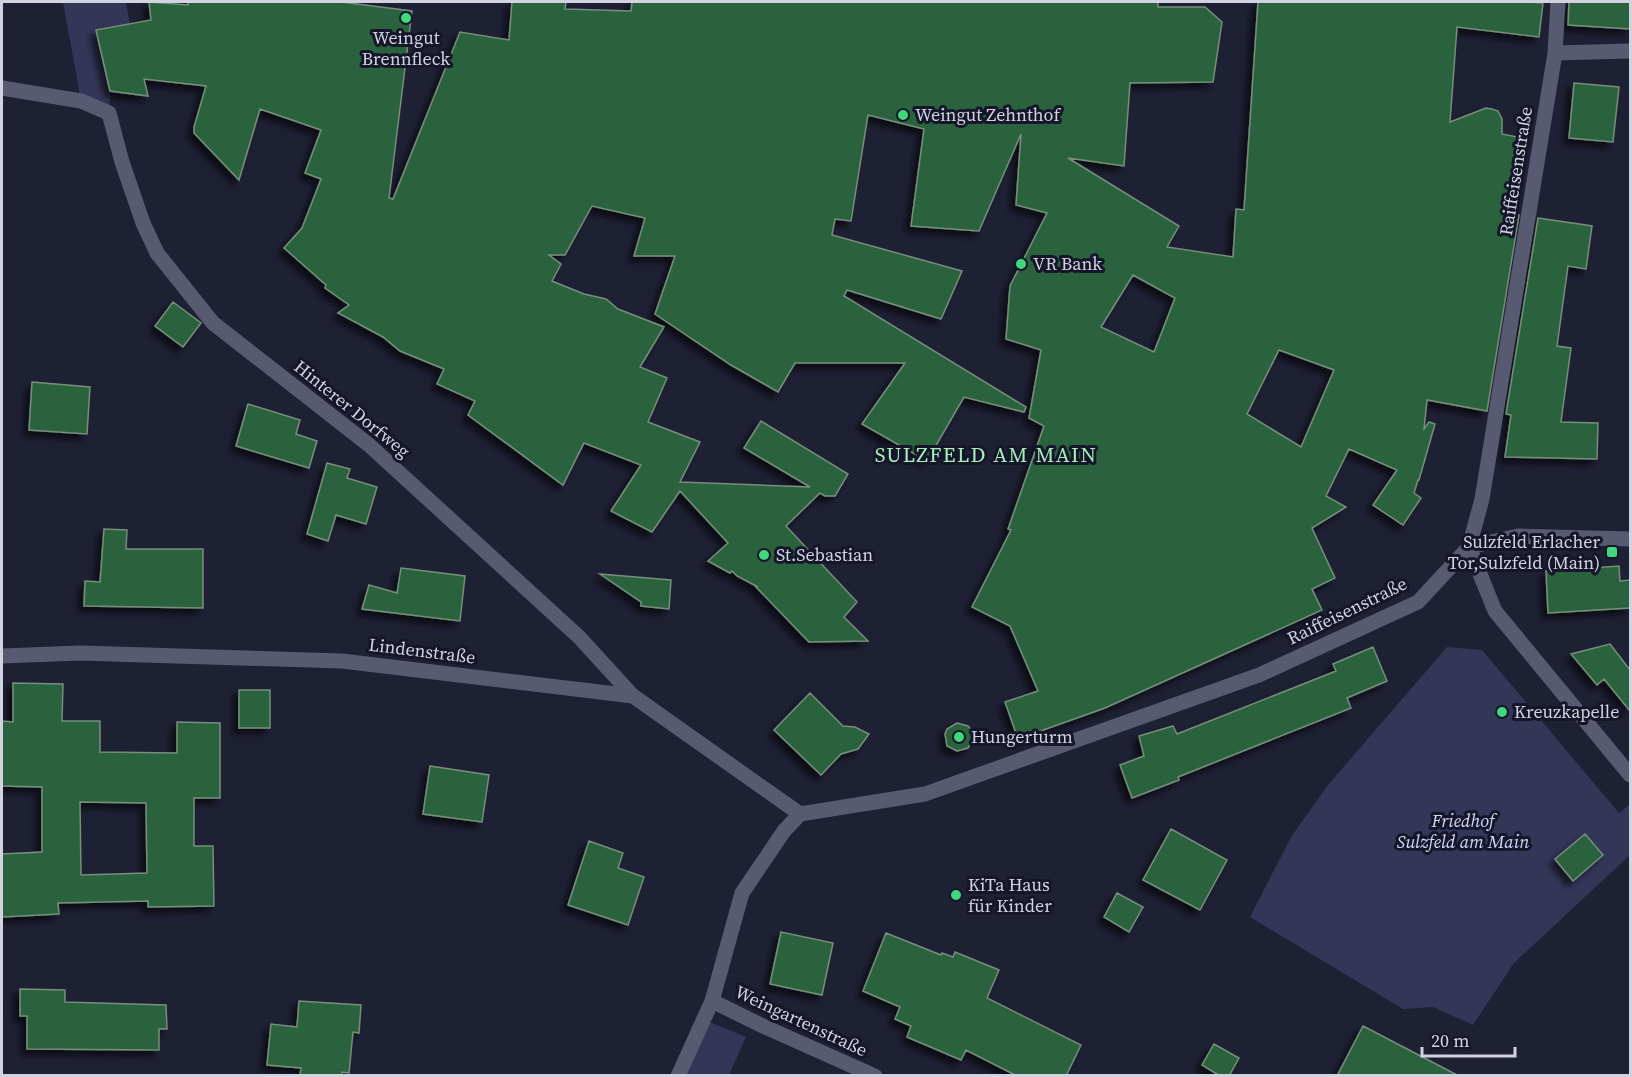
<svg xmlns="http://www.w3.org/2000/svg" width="1632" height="1077" font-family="'Source Serif 4',serif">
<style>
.green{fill:#343658}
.building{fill:#2c623d;stroke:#768e7b;stroke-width:1.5;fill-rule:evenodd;filter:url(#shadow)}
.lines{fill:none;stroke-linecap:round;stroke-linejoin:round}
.minor{stroke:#575a71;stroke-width:15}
.poi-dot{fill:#41d77c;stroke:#15162a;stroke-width:2}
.labels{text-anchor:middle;stroke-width:6;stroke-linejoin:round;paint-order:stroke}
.poi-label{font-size:18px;fill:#d1d3e1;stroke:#15162a;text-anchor:start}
.street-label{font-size:18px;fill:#d1d3e1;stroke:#15162a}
.park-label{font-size:18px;font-style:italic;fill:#d3d7f8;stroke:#15162a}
.quarter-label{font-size:21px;letter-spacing:1.5px;fill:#a8eeba;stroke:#15162a}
</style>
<defs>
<filter id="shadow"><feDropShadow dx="-5.5" dy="5.5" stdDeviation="3" flood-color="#0009"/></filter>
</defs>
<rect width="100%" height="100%" fill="#1e2034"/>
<!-- green -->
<path class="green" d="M63,2H126L130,24L96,30L110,91L109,113L81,101Z
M1447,647L1482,650L1619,813L1630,804V855L1514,963L1473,1025L1433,1007L1403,1009L1250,917L1291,837L1328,785Z
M707,1021L746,1037L729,1075L682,1076Z"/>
<!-- building -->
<path class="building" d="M149,2L188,5V2H341L412,11L389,198L393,199L460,32L509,40L512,2H566L565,9L631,11L632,2H1158V7H1205L1222,22L1213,82L1130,83L1124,166L1068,158L1179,226L1167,247L1233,257L1236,209L1244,210L1258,2H1529L1543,3L1539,37L1457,27L1450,122L1486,108L1492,109L1498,111L1502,119V134L1527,139L1513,215H1519L1487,411L1427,400L1424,429L1429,422L1435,424L1419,480H1418L1414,493L1421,498L1403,525L1373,505L1397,470L1349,449L1326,496L1346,507L1312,528L1335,578L1312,589L1322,610L1105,708L1018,739L1005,702L1038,691L1010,626L972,607L1011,530L1008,529L1044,426L1029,418L1041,350L1006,339L1010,286L1047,213L1016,205L1021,134L979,231L911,226L924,129L868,115L851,221L835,219L832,235L962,271L941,319L847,290L844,296L1026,407L1024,412L964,397L927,461L862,424L905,363H795L778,392L731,365L655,314L675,256H634L645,218L592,206L565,255H549L561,264L552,281L584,294L606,299L618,309L664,327L640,367L667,378L648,422L700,442L680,482L810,487L744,448L761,421L848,474L835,496H825L820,493L786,526L857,602L844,617L868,641L809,642L756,587H758L737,576L732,571L730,573L708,561L728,543L680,491L652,532L611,511L641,465L584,443L563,485L468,415L475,401L437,384L444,369L400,351L383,337L338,313L349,305L325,288L326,285L284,248L302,228L321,179L305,173L321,130L260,109L239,180L194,133V127L206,86L144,79L148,96L110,91L96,30L151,20ZM1133,275L1175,298L1154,352L1101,327ZM1279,350L1334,370L1301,447L1247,414Z
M1569,2H1630V29L1568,25Z
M1574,83L1619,87L1613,142L1569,138Z
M1538,218L1592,226L1586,269L1568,266L1557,346L1571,348L1561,422L1598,423L1597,459L1505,457L1511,415L1506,414Z
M173,302L201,323L183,347L155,326Z
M32,382L90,387L87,434L29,430Z
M248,404L300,420L296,434L317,441L309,468L236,446Z
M327,463L350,469L347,478L377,487L366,524L336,515L328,541L307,534Z
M104,529L127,530L126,549H203V608L84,606L85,581L100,582Z
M1619,566L1620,581L1630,580V608L1548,613L1546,571Z
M401,568L465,576L460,621L362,609L369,585L397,593Z
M600,574L671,580L669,609L641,606V602Z
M1610,644L1630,670V711L1604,679L1597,685L1571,654Z
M1373,647L1387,681L1347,698L1351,708L1178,777L1179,780L1132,798L1120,765L1144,756L1139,736L1173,726L1177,734L1336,671L1333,664Z
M13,683L63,684L62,721H100V752L177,753V722L220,723V798H194V846H213L214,906L148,907V901L58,903L59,914L2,917V854L42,852V787L2,786V721L13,722ZM80,802L146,803L147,873L81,875Z
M239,690H270V728H239Z
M810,693L843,726L855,727L869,734L858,749L841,754L821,775L774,730Z
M957,723L968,726L975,734L968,748L957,751L947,746L945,734L947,729Z
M430,766L489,775L482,822L423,814Z
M1171,829L1227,860L1200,910L1143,880Z
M1585,834L1603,855L1573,881L1555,859Z
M589,841L623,853L618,868L644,877L628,925L568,905Z
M1117,893L1143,907L1129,932L1104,917Z
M781,932L833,943L822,995L770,984Z
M886,933L941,955L942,953L953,957L955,952L999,970L987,998L1081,1045L1066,1076H1017L966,1050L961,1060L907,1037L911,1026L895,1019L900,1007L863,991Z
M20,989L65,990V1002L166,1005L167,1029H159V1050L27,1049V1016H20Z
M299,1001L361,1005L359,1033L353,1032L349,1073L342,1072V1076H300L301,1068L267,1065L271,1024L297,1027Z
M1363,1026L1459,1076H1337Z
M1214,1044L1239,1058L1229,1076H1220L1202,1065Z"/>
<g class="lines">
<!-- minor -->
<path class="minor" d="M1555,53L1630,51
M2,88L81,101L109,113L122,162L143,223L157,253L213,323L369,445L579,637L633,696
M1469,547L1495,611L1630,775
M1469,547L1518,536L1630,539
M2,656L80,653L342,661L633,696L800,814
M800,814L925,794L1259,675L1418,602L1469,547L1482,499L1555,53L1558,2
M712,1001L765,1027L875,1076
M678,1076L712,1001L742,893L784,831L800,814"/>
</g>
<!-- markers -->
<g class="poi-dot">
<circle cx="406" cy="18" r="6"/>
<circle cx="903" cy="115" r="6"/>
<circle cx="1021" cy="264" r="6"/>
<rect x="1606" y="546" width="12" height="12" rx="3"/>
<circle cx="764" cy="555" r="6"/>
<circle cx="1502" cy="712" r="6"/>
<circle cx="959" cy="737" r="6"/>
<circle cx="956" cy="895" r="6"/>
</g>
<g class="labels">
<!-- poi labels -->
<g class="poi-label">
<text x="406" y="44" text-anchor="middle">Weingut<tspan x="406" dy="21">Brennfleck</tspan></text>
<text x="915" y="121">Weingut Zehnthof</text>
<text x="1033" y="270">VR Bank</text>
<text x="1600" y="548" text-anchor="end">Sulzfeld Erlacher<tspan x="1600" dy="21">Tor,Sulzfeld (Main)</tspan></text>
<text x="776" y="561">St.Sebastian</text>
<text x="1514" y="718">Kreuzkapelle</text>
<text x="971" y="743">Hungerturm</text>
<text x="968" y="891">KiTa Haus<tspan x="968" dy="21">für Kinder</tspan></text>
</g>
<!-- street labels -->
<g class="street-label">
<text transform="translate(1516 171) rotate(-81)" y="6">Raiffeisenstraße</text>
<text transform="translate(352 409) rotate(39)" y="6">Hinterer Dorfweg</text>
<text transform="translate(1347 611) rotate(-26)" y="6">Raiffeisenstraße</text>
<text transform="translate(422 651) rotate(7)" y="6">Lindenstraße</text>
<text transform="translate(801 1021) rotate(25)" y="6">Weingartenstraße</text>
</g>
<!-- park labels -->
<g class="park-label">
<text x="1463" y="827">Friedhof<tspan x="1463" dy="21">Sulzfeld am Main</tspan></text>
</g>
<!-- quarter labels -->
<g class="quarter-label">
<text x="986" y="462">SULZFELD AM MAIN</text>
</g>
</g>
<!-- border -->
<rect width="1632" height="1077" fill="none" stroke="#d1d3e1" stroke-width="6"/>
<!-- scale -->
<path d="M1422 1047v9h93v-9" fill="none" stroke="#d1d3e1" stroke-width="3"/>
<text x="1431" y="1047" font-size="18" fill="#d1d3e1" stroke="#15162a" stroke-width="4.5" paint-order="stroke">20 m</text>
</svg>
